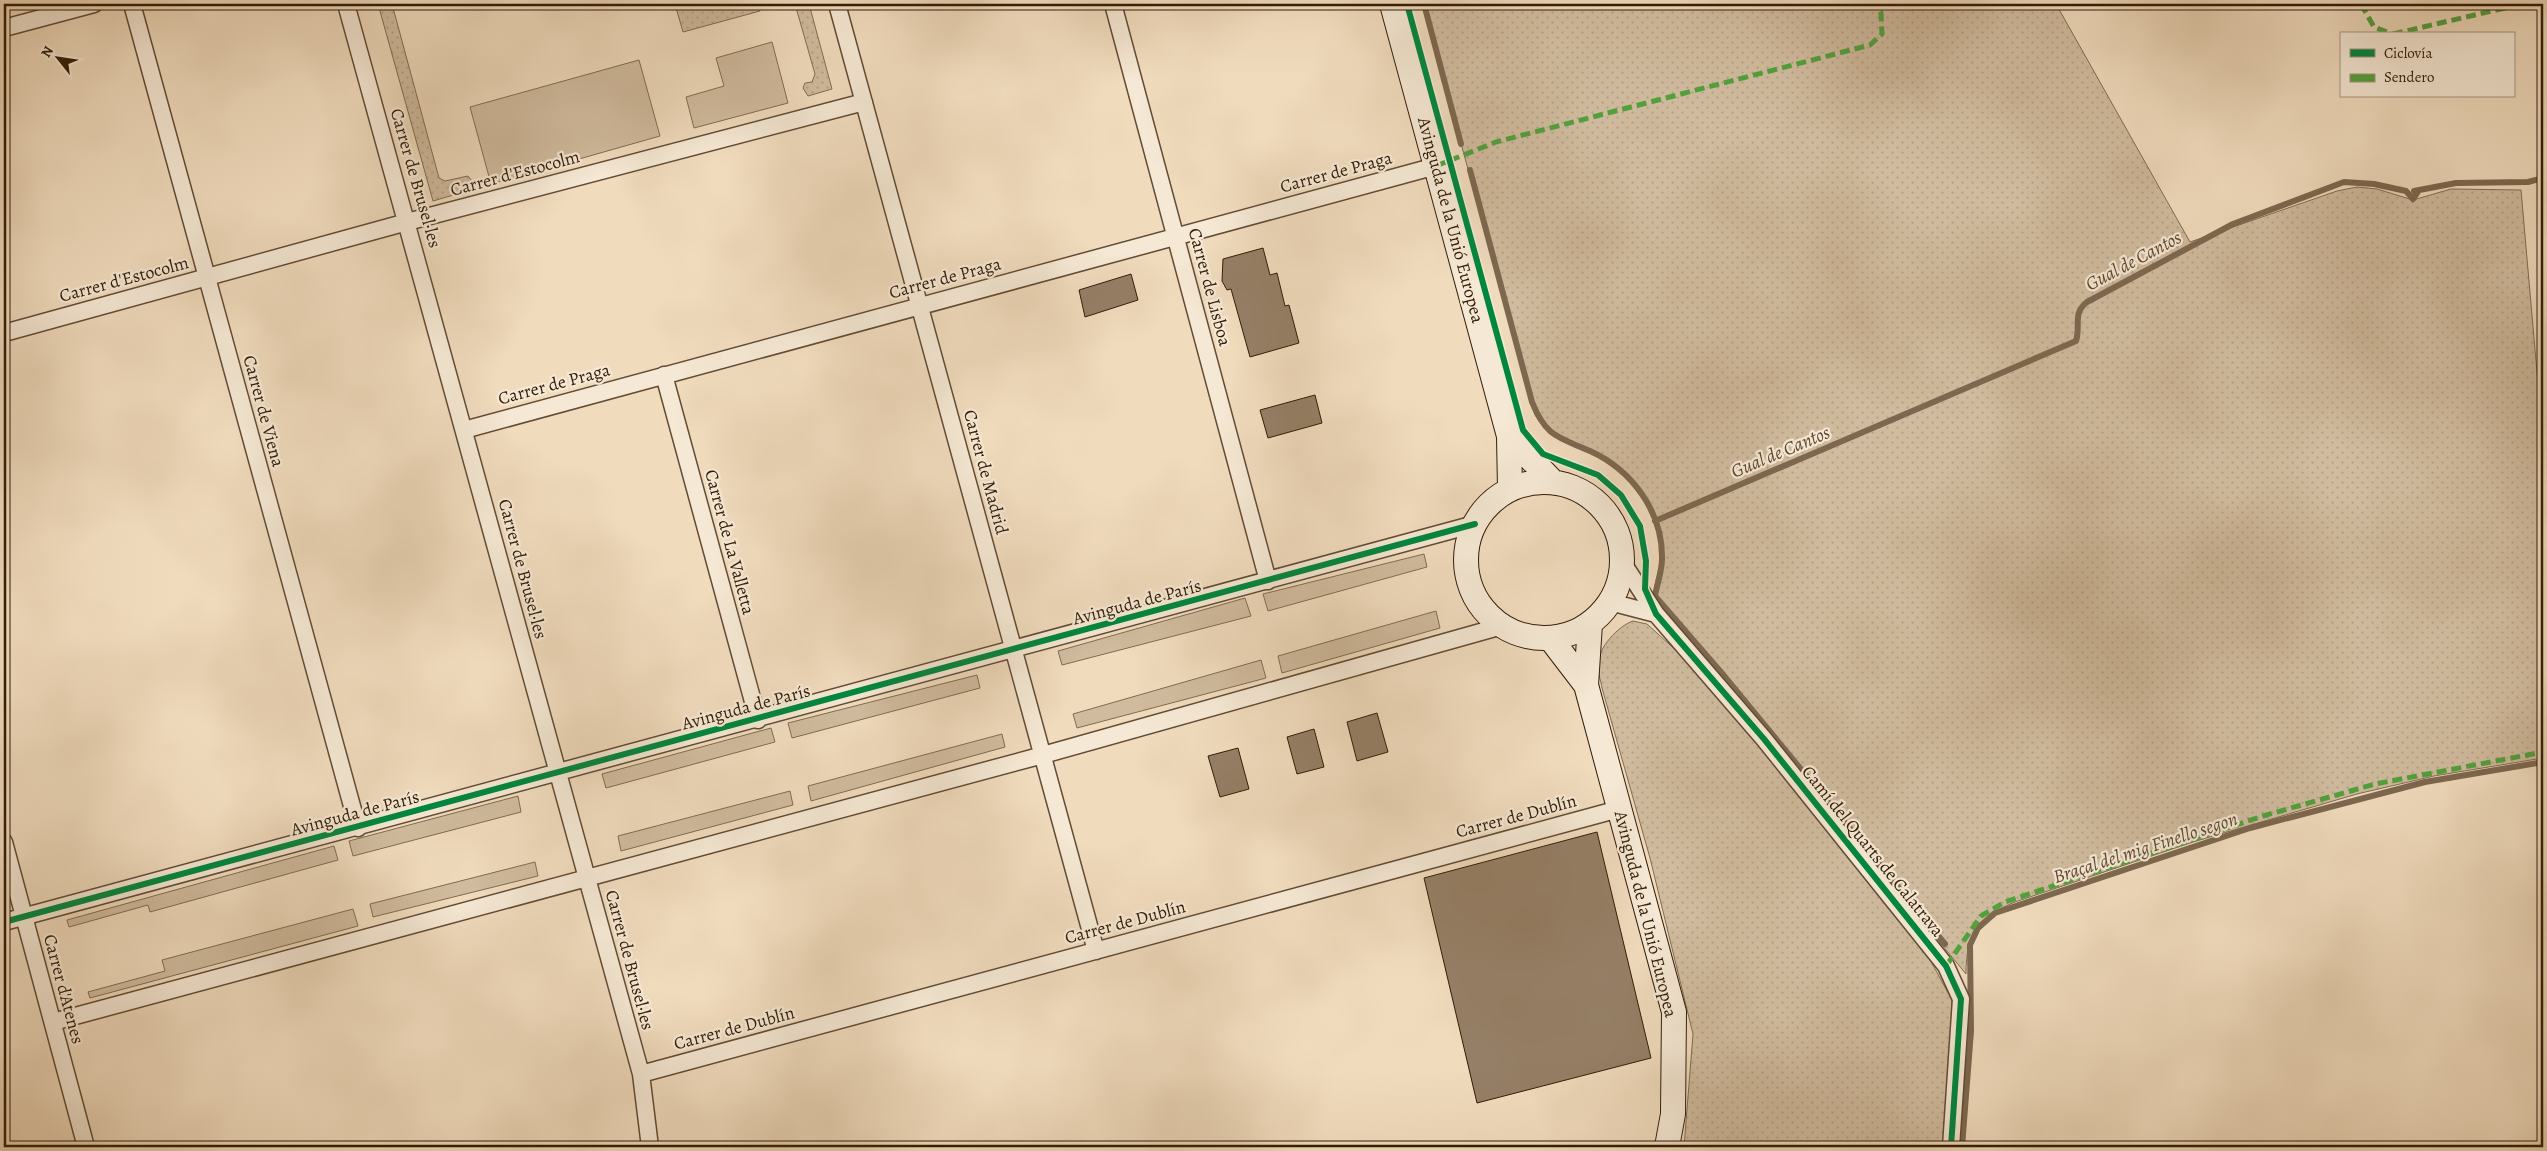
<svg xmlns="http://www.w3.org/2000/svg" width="2547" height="1151" font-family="Alegreya,serif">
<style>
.grass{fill:url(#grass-dots);stroke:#816c52}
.garden{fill:#d0bb9e;stroke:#816c52}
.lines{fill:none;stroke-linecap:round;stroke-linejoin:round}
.stream{stroke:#7d684f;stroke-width:6}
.building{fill:#957f66;stroke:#321c07}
.street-casing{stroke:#624c34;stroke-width:19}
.secondary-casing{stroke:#321c07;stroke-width:26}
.street{stroke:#f5e8d4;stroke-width:16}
.secondary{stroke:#f5e8d4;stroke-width:24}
.quiet{stroke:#52a13d;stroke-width:5;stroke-dasharray:10 5;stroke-linecap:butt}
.cycleway-casing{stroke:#f5e8d4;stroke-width:9}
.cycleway{stroke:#00873e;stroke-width:6}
.labels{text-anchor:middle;stroke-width:4.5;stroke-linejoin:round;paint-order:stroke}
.street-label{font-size:18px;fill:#321c07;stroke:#f5e8d4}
.water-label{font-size:19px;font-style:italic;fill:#5e4831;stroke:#f5e8d4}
</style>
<defs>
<pattern id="grass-dots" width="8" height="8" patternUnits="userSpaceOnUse" patternTransform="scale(1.25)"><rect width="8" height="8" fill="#d0bb9e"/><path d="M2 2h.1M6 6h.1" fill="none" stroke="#b3a087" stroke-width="1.8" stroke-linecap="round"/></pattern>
</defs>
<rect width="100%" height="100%" fill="#f0dbbd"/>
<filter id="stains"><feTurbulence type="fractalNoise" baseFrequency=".004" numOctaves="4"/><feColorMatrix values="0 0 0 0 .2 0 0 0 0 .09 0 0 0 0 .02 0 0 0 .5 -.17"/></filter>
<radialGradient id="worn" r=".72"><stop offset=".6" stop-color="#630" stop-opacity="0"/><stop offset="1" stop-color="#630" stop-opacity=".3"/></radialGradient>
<!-- grass -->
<path class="grass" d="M378,4H392L439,178L445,181L468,176L472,181L471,188L467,191L433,201Z
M675,4H759L760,11L683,32Z
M795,4H809L832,89L808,96L803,88L805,83L812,82L815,74Z
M1423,4H2056L2190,242L2337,191L2357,187L2377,189L2413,200L2451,189L2521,190L2543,441V758L2434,776L2357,794L2193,842L2015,902C1978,917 1966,933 1966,974L1656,600C1651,588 1660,571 1661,558C1661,539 1654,517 1644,500C1634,483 1618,467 1600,458C1573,444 1553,443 1535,415Z
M1633,621L1647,624L1680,654L1795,784L1928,956L1952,1000L1946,1147H1684L1693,1034L1650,858L1602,688C1601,681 1597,671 1598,664C1598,648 1618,626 1633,621Z"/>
<!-- garden -->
<path class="garden" d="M772,42L788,103L694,128L686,97L724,86L716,58Z
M639,60L660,136L491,184L470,107Z
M1424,554L1427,567L1268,611L1263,594Z
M1245,598L1251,616L1062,665L1058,651Z
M1436,611L1440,628L1282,673L1278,656Z
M1261,660L1266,678L1077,728L1073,714Z
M977,675L980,688L792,738L788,723Z
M771,728L775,742L606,788L602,774Z
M1002,734L1005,747L811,801L808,786Z
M790,791L793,805L621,851L618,836Z
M518,796L521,812L353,856L349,841Z
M334,846L338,860L150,912L148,905L69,927L67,920Z
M535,862L538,876L373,917L370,904Z
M353,909L358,926L90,998L88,992L165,971L162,960Z"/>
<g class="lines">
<!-- stream -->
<path class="stream" d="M1424,4L1461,144
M1470,170L1532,402C1546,437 1558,437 1590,451C1632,470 1663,512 1662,559C1662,571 1657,584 1655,596L1720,671L1945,944
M1655,521L2076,341C2081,325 2072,314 2087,302L2233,224L2344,182L2374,184L2406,191L2413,199L2419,190L2414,191L2456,183L2528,182L2543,178
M1962,1147L1971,1031L1970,945L1978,928L1995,913L2250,828L2425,782L2543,762"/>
</g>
<!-- building -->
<path class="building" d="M1263,248L1270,275L1277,273L1285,306L1289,305L1299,343L1250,357L1231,289L1227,290L1222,281L1223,259Z
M1131,274L1138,300L1085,317L1079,290Z
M1315,395L1322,423L1268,438L1260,410Z
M1377,713L1388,752L1357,761L1347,722Z
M1314,729L1324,767L1297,774L1287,737Z
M1238,748L1249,789L1220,797L1208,756Z
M1597,832L1651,1058L1477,1103L1424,878Z"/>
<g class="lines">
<!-- street casing -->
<g class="street-casing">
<path id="street" d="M132,4L358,828
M346,4L641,1074L650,1147
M837,4L1096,951
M1113,4L1268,581
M4,28L94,4
M4,333L407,222L864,102
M664,375L758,720
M464,430L1436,166
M1623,563L1656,614L1764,739L1946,966L1961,999L1951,1147
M1610,602L1656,614
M4,842L86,1147
M4,922L1475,524
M53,1022L1043,755L1502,626
M641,1074L1619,809"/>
</g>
<!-- secondary casing -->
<g class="secondary-casing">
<path id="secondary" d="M1392,4L1509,436L1510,489
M1509,436L1553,482
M1466 560a78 78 0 1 1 156 0a78 78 0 1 1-156 0Z
M1590,624L1586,685L1674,1012L1673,1114L1667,1147
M1550,638L1586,685"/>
</g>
<!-- street -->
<use href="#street" class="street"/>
<!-- secondary -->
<use href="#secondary" class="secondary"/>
<!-- quiet -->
<path class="quiet" d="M2361,4L2374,27L2392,34
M2393,34L2522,4
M1436,166L1496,142L1870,45L1882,34L1881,13L1876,4
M1946,966L1981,916L2005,902L2263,816L2375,784L2543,752"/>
<!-- cycleway casing -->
<g class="cycleway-casing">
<path id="cycleway" d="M1407,4L1523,430L1543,454L1598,475L1621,495L1640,526L1646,561L1645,589L1656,614L1764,739L1946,966L1961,999L1951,1147
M4,922L1475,524"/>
</g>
<!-- cycleway -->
<use href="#cycleway" class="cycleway"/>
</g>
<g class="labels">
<!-- street labels -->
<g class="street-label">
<text transform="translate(1336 172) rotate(-15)" y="6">Carrer de Praga</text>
<text transform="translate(515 173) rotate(-15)" y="6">Carrer d'Estocolm</text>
<text transform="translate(416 178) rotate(74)" y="6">Carrer de Brusel·les</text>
<text transform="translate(1451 220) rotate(75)" y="6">Avinguda de la Unió Europea</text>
<text transform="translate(945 278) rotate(-15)" y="6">Carrer de Praga</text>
<text transform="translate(124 279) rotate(-15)" y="6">Carrer d'Estocolm</text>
<text transform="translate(1210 287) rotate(75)" y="6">Carrer de Lisboa</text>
<text transform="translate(554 384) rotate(-15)" y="6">Carrer de Praga</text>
<text transform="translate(264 411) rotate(75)" y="6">Carrer de Viena</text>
<text transform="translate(986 472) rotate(75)" y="6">Carrer de Madrid</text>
<text transform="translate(730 542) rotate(75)" y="6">Carrer de La Valletta</text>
<text transform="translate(523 569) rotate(75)" y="6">Carrer de Brusel·les</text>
<text transform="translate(1137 602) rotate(-15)" y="6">Avinguda de París</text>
<text transform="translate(746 707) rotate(-15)" y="6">Avinguda de París</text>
<text transform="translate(355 813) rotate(-15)" y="6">Avinguda de París</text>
<text transform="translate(1516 816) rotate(-15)" y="6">Carrer de Dublín</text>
<text transform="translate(1873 851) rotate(51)" y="6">Camí del Quarts de Calatrava</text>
<text transform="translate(1646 914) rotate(76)" y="6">Avinguda de la Unió Europea</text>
<text transform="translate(1125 922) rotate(-15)" y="6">Carrer de Dublín</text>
<text transform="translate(630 960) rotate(75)" y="6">Carrer de Brusel·les</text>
<text transform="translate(64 989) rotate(75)" y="6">Carrer d'Atenes</text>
<text transform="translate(734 1028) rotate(-15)" y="6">Carrer de Dublín</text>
</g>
<!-- water labels -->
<g class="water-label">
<text transform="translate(2133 260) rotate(-28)" y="7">Gual de Cantos</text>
<text transform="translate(1780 451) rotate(-23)" y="7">Gual de Cantos</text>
<text transform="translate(2145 847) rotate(-18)" y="7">Braçal del mig Finello segon</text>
</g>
</g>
<!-- margin -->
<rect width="2547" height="1151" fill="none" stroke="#f0dbbd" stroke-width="20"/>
<rect x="5" y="5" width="2537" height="1141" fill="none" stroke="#321c07" stroke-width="2.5"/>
<rect x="10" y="10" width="2527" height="1131" fill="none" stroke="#321c07"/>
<!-- legend -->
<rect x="2340" y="32" width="175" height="65" fill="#f5e8d4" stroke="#a79682"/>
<rect x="2350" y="49" width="25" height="8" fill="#00873e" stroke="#a79682"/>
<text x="2384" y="58" font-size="15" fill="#321c07">Ciclovía</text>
<rect x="2350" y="74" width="25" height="8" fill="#52a13d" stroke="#a79682"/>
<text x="2384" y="82" font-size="15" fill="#321c07">Sendero</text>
<!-- north arrow -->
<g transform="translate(58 58) rotate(300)" stroke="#f5e8d4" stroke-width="4" paint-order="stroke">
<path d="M0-4L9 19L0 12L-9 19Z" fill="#321c07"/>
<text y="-8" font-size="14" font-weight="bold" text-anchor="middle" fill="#321c07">N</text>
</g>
<rect width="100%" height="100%" filter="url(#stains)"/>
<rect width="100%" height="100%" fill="url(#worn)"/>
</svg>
